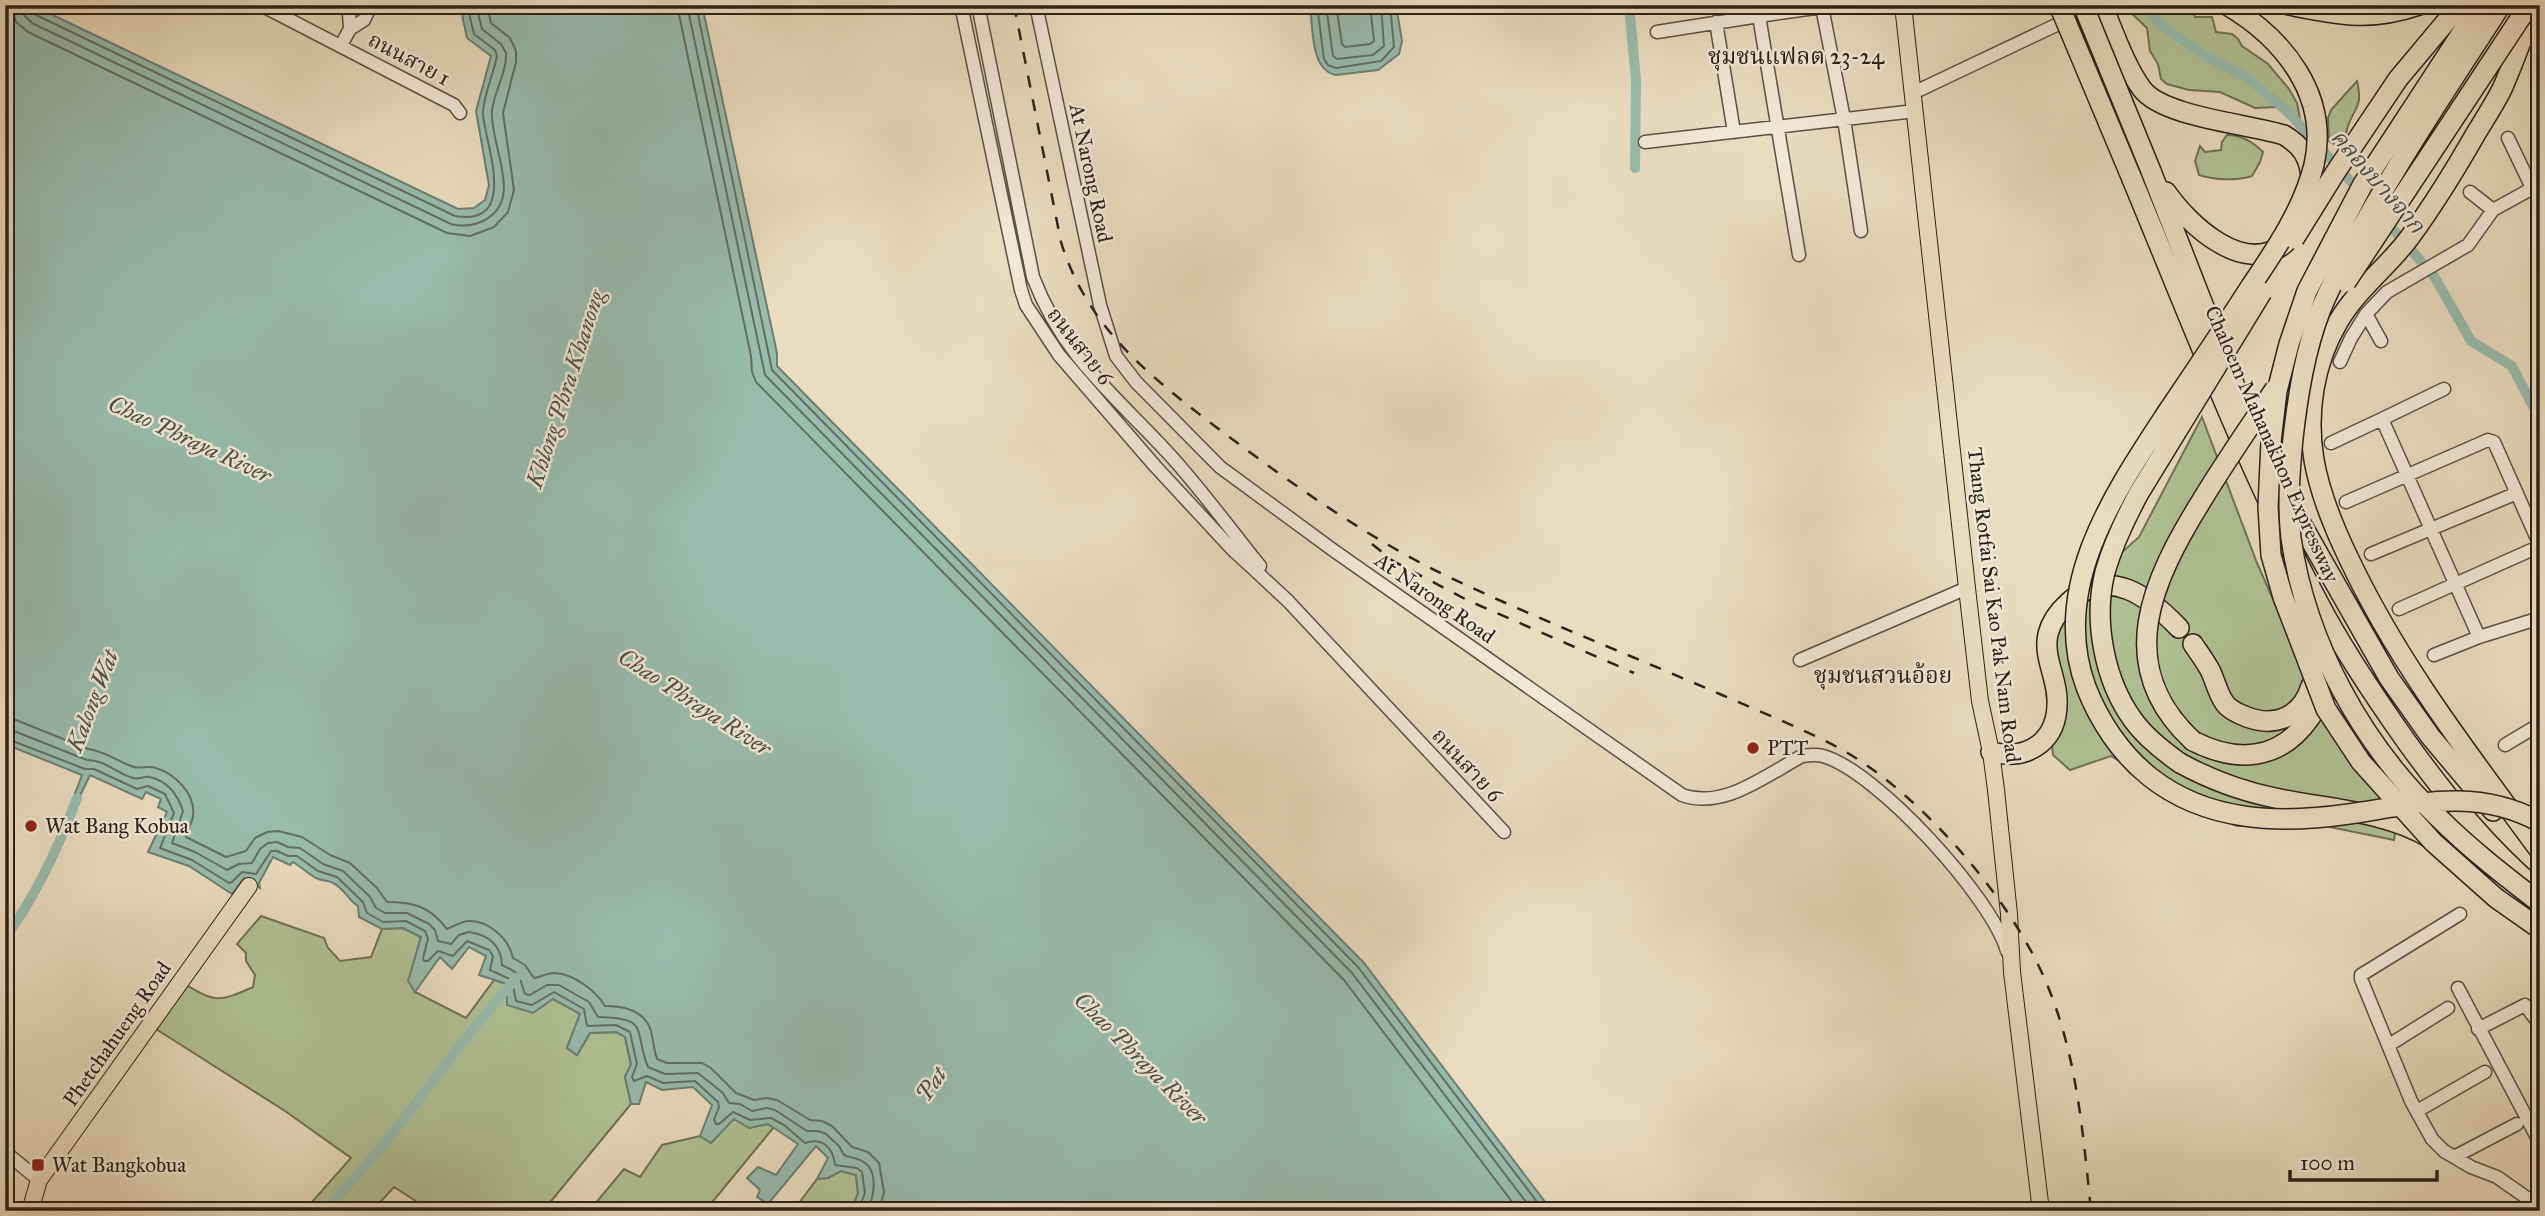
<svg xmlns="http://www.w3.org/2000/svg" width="2545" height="1216" font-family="'IM FELL Great Primer','Noto Serif Thai',serif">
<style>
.green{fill:#b1c296;stroke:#6e7257;stroke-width:2}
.water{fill:#98bcae;stroke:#6d7e72;stroke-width:2}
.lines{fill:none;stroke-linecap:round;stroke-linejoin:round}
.shore{stroke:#626e63;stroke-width:2}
.canal{stroke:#98bcae;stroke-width:10}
.minor-casing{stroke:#5b5042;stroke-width:15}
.major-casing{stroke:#2c2118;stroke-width:18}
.highway-casing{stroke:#2c2118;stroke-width:22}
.minor{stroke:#f1e8d5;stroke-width:12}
.major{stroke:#e9dcbf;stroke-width:16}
.highway{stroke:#e9dcbf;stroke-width:19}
.rail{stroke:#2c2118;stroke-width:2.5;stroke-dasharray:12 12;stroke-linecap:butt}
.highway-bridge-casing{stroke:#2c2118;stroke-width:22;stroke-linecap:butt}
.highway-bridge{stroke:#e9dcbf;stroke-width:19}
.poi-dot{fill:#8f2418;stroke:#f1e8d5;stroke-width:2.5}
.labels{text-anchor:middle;stroke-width:5;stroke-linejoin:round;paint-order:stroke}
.street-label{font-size:21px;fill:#2c2118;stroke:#f1e8d5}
.poi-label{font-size:21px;fill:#2c2118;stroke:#f1e8d5;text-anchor:start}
.neighbourhood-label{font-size:23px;fill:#2c2118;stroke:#f1e8d5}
.water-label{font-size:23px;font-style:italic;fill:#4c5045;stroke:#f1e8d5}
</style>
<rect width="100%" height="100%" fill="#e9dcbf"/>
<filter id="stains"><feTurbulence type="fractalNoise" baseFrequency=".00286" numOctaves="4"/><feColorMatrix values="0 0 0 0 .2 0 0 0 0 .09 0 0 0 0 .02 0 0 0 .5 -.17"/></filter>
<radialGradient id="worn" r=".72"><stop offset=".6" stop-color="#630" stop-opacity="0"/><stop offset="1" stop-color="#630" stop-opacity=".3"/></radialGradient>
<!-- green -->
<path class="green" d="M2128,5H2191L2195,17H2212L2216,32L2232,34L2238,39L2242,46L2268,64L2289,89L2297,103L2300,119L2277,107L2255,108L2220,92L2189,90L2167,84L2161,79L2158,64L2150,51L2147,28L2130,12Z
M2357,81C2363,107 2355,106 2348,126C2345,136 2346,140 2336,145L2329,141L2328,118L2331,110Z
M2227,135C2241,135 2253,142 2263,152L2260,162L2252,176C2236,181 2215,180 2199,175L2195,161L2200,146L2205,152L2221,150L2222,142Z
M2202,417L2257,563L2331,731L2400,808L2394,840L2325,826H2237L2187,808L2136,771L2111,756L2070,770L2053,755L2040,636L2060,608L2139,537Z
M261,916L324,938L328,948L340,961L371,957L382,929L403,928L421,937L409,980L415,992L466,1018L494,980L553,999L580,1014L567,1048L577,1055L590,1033L616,1032L625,1037L631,1065L625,1077L631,1104L543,1211H431L394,1187L372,1211H304L351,1158L285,1111L156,1029L185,984C216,1004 221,1001 253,987L255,975L246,961V953L237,944Z
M734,1118L749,1128L768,1124L774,1127L705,1211H589L624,1169L640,1177L662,1145L700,1136L711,1143Z
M841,1171L856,1175L858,1193L851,1211H793L817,1179L828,1178Z"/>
<!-- water -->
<path class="water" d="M5,5H32L458,209L474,208L485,200L489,185L476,111L491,56L467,38L460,5H702L777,353V366L1364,963L1552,1211H851L858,1193L856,1175L841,1171L828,1178L817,1179L828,1158L816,1146L768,1204L757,1197L760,1190L747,1178L758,1167L776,1175L798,1144L768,1124L749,1128L734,1119L711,1143L700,1136L712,1105L693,1087L662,1090L646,1082L639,1104H631L625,1077L631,1064L625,1037L616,1032L590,1033L577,1055L567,1048L580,1014L553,999L533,1013L507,1005V984L479,975L486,956L469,947L452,969L440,957L415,992L408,981L421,937L403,928L382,929L359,917L358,906C348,900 344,888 333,883C328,880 322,881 316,878C311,876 300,866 293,862L290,865L273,857L259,883L260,888L244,878L232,894L189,866L148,852L167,812L158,807L161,799L146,792L142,799L90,775L73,810L71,804L82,775L5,744Z
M1310,5H1396L1402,41L1399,54L1378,70L1336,75C1310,70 1313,27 1310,5Z"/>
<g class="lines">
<!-- shore -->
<path class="shore" d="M12,5L16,22L28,32L447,233L470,236L494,227L508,212L514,190L503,113L516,62V51L510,38L491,23L487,5
M22,5L24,15L32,23L451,224C462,227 472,226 483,221C526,200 489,145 492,111C494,91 507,73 506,53L501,44L482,29L476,5
M31,5L32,11L36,15L455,216C519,227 486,146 483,115C482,99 494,73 497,56L495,50L474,34L467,5
M677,5L751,356L752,372L756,382L1344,980L1519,1211
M687,5L765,375L1352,973L1533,1211
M696,5L772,370L1358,967L1544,1211
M1317,5L1324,59L1328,65L1336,68L1381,61L1394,47L1390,5
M1326,5L1333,56L1337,59L1373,55L1384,46L1381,5
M1336,5L1342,44L1345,47L1370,44L1374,41L1370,5
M5,719L16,720L88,749C105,751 118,762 134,767C141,769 148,765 156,768C175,774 196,794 193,816C192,823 187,830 186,837L226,857L246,851L255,838L267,832L278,831L302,837L330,855L350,863L377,888L387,902C415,902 430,907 447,929C454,926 460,922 468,921C489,920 509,939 513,958L525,965L534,978C540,977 547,973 555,973C574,974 596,991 605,1006C624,1006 645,1011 651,1031C653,1040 654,1050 657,1059L667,1063H702L711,1068L736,1093L754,1100L766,1098L777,1100L810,1120L822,1121L832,1126L852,1147L868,1152L879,1163L884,1192L879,1211
M5,730L14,731L87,760C104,760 117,773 133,778C139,780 143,776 149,777C167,780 178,795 183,811L172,843L195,852L227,870L239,864L252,863L260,849L268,843L277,842L288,847L300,848L323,864L343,871L370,897L376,908L385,913H407L429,924L435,930L438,941L451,944L459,935L469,932C489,935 501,945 502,965C523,975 518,975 525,994L530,995L547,985H559L589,1002L598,1017C651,1018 633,1030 648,1067L665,1074L698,1073L723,1093L729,1103L740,1104L752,1111L767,1108L775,1110L807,1131H818L826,1134L839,1146L844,1155C851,1158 860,1158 865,1163C879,1173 873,1198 868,1211
M5,738L85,769H94L137,789L148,786L165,794L174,813L160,848L192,860L229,883L232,882L242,872L256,874L271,851H277L288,856H297L318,871L337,877L363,902L367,913L383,922L406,921L425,931L428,939L423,958L424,961H428L438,951L453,956L467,941L489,950L493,956L490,970L512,980L516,1001L532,1005L554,992L584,1009L587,1026L616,1025L630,1032L637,1064L632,1077L634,1081L647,1076L663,1083L695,1081L718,1102L719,1107L714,1120L716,1124H719L733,1112L750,1120L771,1118L784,1125L805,1143C822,1137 833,1147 835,1165L857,1168L862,1172L865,1193L858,1211"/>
<!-- canal -->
<path class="canal" d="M1629,5L1636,80L1635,168
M2144,5L2161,25L2205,56L2248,78L2290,114L2362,194
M2384,219L2434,276L2471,341L2512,366L2540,420
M5,938C36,896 59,846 77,798
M325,1211C373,1160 416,1104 458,1048C476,1025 497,1001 516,978"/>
<!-- minor casing -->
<g class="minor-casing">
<path id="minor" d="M261,5L454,105L460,113
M961,5L1021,290L1026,305L1059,355L1155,466L1231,548L1288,601L1504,832
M978,5L1033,277C1064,358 1114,394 1169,454C1201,489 1230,529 1260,566
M1036,5L1100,305L1116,356L1136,382L1220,467L1333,550L1682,795C1724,810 1766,775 1802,756C1809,755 1816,754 1823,756C1877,771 1992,898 2007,951
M1759,16L1822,7L1844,119L1861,231
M1716,22L1734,132
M350,29L349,13L352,5
M1657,32L1759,16L1799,255
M341,45L350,29L364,20L371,5
M1913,93L2071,18
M2508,138L2532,188
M1645,142L1915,111
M2470,192L2493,210
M2381,341L2366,314L2387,292L2468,245L2493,210L2540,184
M2340,362L2351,338L2366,314
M2444,389L2382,419L2479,637
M2331,443L2382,419
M2346,502L2488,440L2494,442L2538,541V547L2399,609
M2371,554L2517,493
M2434,655L2479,637L2540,618
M1800,660L1967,588
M2505,745L2540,724
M2460,914L2361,975V979L2411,1101L2432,1139L2444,1151L2471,1167L2497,1177L2540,1207
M2458,988L2540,1143
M2478,1029L2525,1005L2540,1025
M2389,1045L2448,1008
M2417,1111L2485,1072
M5,1152L39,1180
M2454,1157L2517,1124"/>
</g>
<!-- major casing -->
<g class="major-casing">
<path id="major" d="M1903,5L1967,588L1980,701L1991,752L1996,790L2009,914L2012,972L2041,1211
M30,1211L39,1180L249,886"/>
</g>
<!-- highway casing -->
<g class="highway-casing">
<path id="highway" d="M2102,5C2114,32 2124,64 2142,89C2163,117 2249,124 2284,135C2302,146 2309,157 2311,177
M2289,5C2340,15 2369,22 2419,5
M2535,5C2524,33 2514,62 2502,89C2494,105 2484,120 2475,135C2455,170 2434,204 2410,237C2388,267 2357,289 2338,322C2314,363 2306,413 2314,460C2320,495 2334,528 2349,559C2399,665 2471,757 2540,851
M2151,171L2261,453L2389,678L2430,736L2493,811
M2132,179C2191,321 2246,466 2318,602C2343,650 2375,697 2406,741C2445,795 2488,849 2540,892
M2166,192C2188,224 2245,278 2285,243
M2193,644C2199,653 2206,662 2211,672C2215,681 2218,693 2224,702C2228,709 2239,714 2247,717C2276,728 2302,716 2311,686
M2193,741C2236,763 2279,761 2309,719C2317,708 2323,697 2322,684
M1991,752C2030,761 2059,740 2057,698C2056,676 2043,656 2048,634C2051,622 2059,611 2068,603C2108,564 2149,597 2179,628
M2180,763C2211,780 2241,791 2275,798C2326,809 2385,811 2430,838
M2462,857L2534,915"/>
</g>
<!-- minor -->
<use href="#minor" class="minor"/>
<!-- major -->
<use href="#major" class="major"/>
<!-- highway -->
<use href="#highway" class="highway"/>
<!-- rail -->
<path class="rail" d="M1014,5L1061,242C1088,330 1153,379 1224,433C1300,490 1379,546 1466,585C1550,624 1637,658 1722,695C1763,713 1807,730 1846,752C1924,798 2011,899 2046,982C2077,1055 2083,1133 2091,1211
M1372,544L1393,561L1467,600L1634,673"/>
<!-- highway-bridge casing -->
<g class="highway-bridge-casing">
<path id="highway-bridge" d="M2059,5L2132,179
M2083,5L2151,171
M2227,5C2283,38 2330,95 2314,165C2303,209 2276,249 2251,286C2224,328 2196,370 2168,411C2115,492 2049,587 2086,687C2099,721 2121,754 2150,777C2207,822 2279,824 2349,814C2417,804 2475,787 2540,822
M2480,5L2363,184L2307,291L2289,344L2277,391L2271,442L2268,507L2271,555L2283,597L2326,709L2361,762L2433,842L2496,898L2540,929
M2501,5C2453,79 2404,152 2361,229C2347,255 2332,282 2321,309C2305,350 2298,395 2293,438C2290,470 2287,506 2291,538C2306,643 2362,745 2439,818C2470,849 2505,876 2540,903
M2294,239L2335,173L2398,79L2460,5
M2346,282L2529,5
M2193,741C2111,665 2153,579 2202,500C2225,462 2250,426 2275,389
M2180,763C2163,751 2146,738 2133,720C2104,680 2093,620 2105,572C2113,544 2125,519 2139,493L2262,292"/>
</g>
<!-- highway-bridge -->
<use href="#highway-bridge" class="highway-bridge"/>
</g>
<!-- markers -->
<g class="poi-dot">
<circle cx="1753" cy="748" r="7"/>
<circle cx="31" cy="826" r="7"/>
<rect x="31" y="1158" width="14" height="14" rx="3.5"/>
</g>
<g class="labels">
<!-- street labels -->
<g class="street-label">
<text transform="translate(409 59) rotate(28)" y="7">ถนนสาย 1</text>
<text transform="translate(1091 173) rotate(78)" y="7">At Narong Road</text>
<text transform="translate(1080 346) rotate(52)" y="7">ถนนสาย 6</text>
<text transform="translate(2272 444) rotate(66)" y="7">Chaloem Mahanakhon Expressway</text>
<text transform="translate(1435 598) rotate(35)" y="7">At Narong Road</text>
<text transform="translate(1994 605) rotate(83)" y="7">Thang Rotfai Sai Kao Pak Nam Road</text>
<text transform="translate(1467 765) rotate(47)" y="7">ถนนสาย 6</text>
<text transform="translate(117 1034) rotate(-55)" y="7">Phetchahueng Road</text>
</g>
<!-- poi labels -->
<g class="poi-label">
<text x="1767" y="755">PTT</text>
<text x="45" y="833">Wat Bang Kobua</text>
<text x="52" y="1172">Wat Bangkobua</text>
</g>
<!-- neighbourhood labels -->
<g class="neighbourhood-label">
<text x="1796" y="64">ชุมชนแฟลต 23-24</text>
<text x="1883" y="683">ชุมชนสวนอ้อย</text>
</g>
<!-- water labels -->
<g class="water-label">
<text transform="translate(2378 181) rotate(49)" y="8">คลองบางจาก</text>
<text transform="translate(565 389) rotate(-72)" y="8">Khlong Phra Khanong</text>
<text transform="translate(190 439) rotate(25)" y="8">Chao Phraya River</text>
<text transform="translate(92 701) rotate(-69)" y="8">Kalong Wat</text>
<text transform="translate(695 702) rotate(33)" y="8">Chao Phraya River</text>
<text transform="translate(1141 1058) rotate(45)" y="8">Chao Phraya River</text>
<text transform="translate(931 1084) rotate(-55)" y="8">Pat</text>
</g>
</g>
<!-- margin -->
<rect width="2545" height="1216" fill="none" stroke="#e9dcbf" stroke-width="28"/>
<rect x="7" y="7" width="2531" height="1202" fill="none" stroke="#2c2118" stroke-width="3.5"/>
<rect x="14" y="14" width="2517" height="1188" fill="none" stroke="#2c2118" stroke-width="2"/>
<!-- scale -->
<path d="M2290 1170v10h147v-10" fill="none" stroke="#2c2118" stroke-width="3.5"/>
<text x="2300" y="1170" font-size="21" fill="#2c2118" stroke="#f1e8d5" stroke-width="5" paint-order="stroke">100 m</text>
<rect width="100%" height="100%" filter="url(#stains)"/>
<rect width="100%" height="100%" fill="url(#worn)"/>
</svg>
